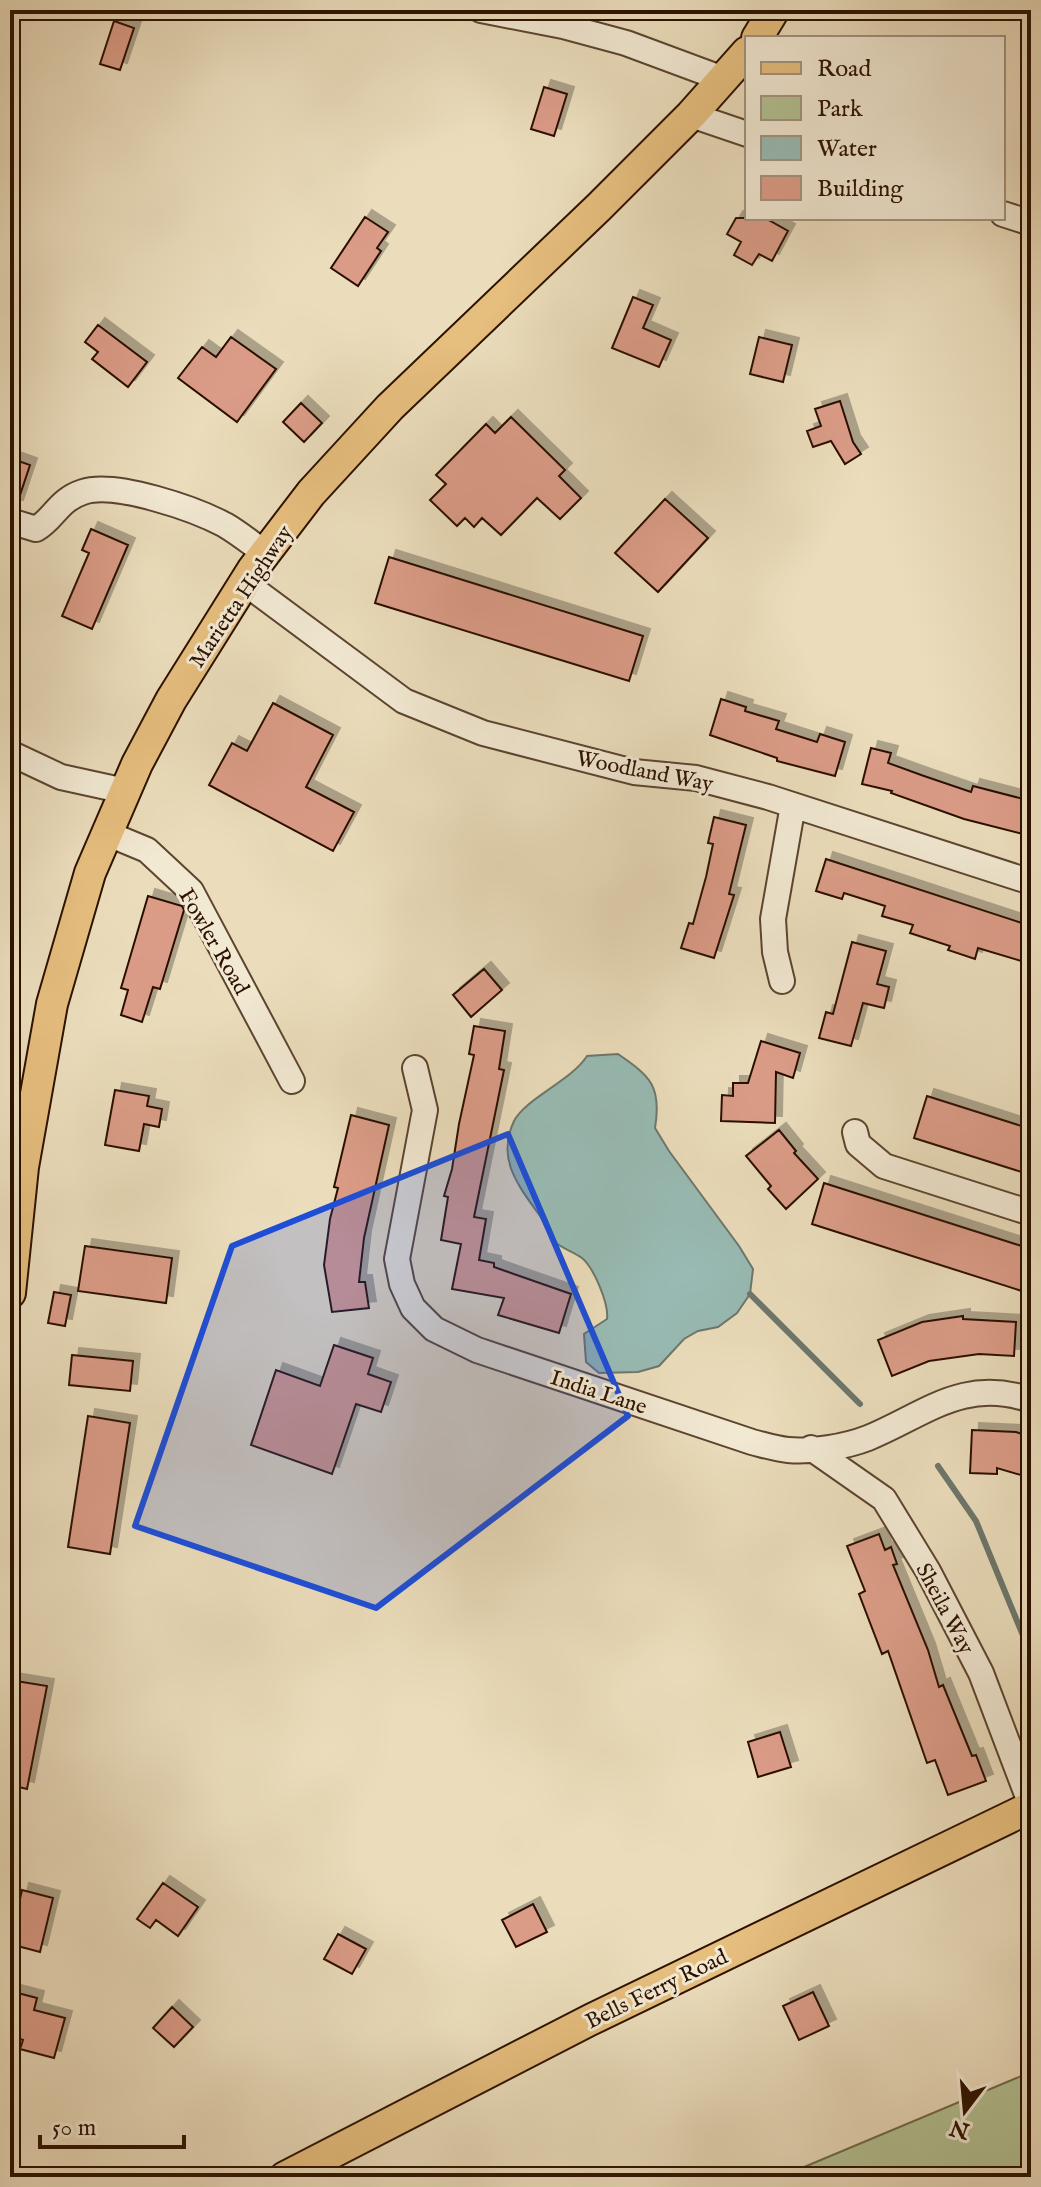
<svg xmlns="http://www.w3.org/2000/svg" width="1041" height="2187" font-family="'IM FELL English',serif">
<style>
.green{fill:#b3c294;stroke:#706a4a;stroke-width:2}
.water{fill:#98bbb4;stroke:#6d776c;stroke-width:2}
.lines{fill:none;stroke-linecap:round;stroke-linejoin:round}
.stream{stroke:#6d776c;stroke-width:6}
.building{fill:#db9c87;stroke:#2c1100;stroke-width:2;filter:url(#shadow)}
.minor-casing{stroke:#5c442f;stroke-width:28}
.major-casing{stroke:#2c1100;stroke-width:34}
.minor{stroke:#f2e9d3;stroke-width:24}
.major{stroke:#e6be7e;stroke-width:30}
.marked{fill:#1d4ed8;fill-opacity:0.2;stroke:#1d4ed8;stroke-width:6;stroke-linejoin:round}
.labels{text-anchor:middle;stroke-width:6;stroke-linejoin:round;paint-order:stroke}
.street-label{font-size:22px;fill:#2c1100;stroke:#f2e9d3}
</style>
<defs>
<filter id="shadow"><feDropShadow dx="7" dy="-7" stdDeviation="0" flood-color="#0004"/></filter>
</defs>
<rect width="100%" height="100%" fill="#ebddbc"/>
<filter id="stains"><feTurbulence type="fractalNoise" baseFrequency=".0025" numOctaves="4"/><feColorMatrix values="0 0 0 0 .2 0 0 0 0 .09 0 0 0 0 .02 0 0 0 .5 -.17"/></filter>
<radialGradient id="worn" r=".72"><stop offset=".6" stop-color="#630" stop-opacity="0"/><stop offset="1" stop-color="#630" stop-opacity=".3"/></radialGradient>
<!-- green -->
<path class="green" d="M1031,2072V2177H785V2175Z"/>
<!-- water -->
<path class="water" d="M618,1054C650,1076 662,1086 655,1128L669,1151L739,1246L753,1269L750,1294L737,1313L718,1327L698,1331L684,1339L659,1366L638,1372L599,1373L586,1362L584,1334L607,1319C609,1304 594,1268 582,1258C574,1252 563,1249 555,1242C548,1236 545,1224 540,1216C518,1185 496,1159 514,1121C526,1098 571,1081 587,1056Z"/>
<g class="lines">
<!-- stream -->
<path class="stream" d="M750,1294L860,1404
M938,1466L976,1521L1031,1655"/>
</g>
<!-- building -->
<path class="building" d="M114,21L134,28L120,70L100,64Z
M544,87L567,94L554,136L531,129Z
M365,217L388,232L377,248L381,251L358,286L331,268Z
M736,218H765L788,231L772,261L759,254L752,265L734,255L741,242L727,234Z
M633,297L653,305L643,328L671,340L659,367L612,348Z
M98,325L147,362L128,387L92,359L98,352L85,342Z
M231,337L276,369L237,422L178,378L202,347L216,357Z
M759,337L792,345L783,382L750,374Z
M840,401L853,442L861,454L845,464L831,441L813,447L807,431L821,426L815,409Z
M301,403L322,423L304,442L283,422Z
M511,417L565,470L559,476L581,498L560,519L537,498L501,535L482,518L474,527L465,518L457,526L430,500L446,484L436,475L486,424L495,433Z
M10,458L30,465L16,507L10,506Z
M665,499L708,538L658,592L615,553Z
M91,529L128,545L92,629L62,616L89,553L82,550Z
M389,557L643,636L629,681L375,603Z
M721,699L746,707L745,711L779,721L776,729L817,742L820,734L845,742L835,776L777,761V758L710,735Z
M273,703L333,735L306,787L354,812L333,851L209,785L232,743L247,751Z
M871,748L891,753L888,763L924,776L971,792L973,786L1031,801V836L964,819L891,793L892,791L862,784Z
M714,817L746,825L729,894L734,895L714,958L681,948L689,923L693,924L706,877L713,844L708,843Z
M826,859L1031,926V964L978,948L975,959L948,950L950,946L910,933L913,925L882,916L885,906L844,893L842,899L816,891Z
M148,896L182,906L184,910L160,989L153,987L142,1022L121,1015L128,990L121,988Z
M852,942L886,951L877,984L889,987L884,1008L863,1003L851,1046L819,1038L826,1012L833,1014Z
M484,969L502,990L471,1017L453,995Z
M474,1026L505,1031L499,1069L504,1070L474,1217L486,1219L479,1260L494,1263V1267L571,1294L559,1333L498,1315L504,1298L452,1289L461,1244L441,1240L448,1197L444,1196L452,1169L459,1124L474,1055L469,1054Z
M761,1041L800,1053L793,1078L776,1072L775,1123L721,1121L722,1095L733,1096V1083H748Z
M115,1090L149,1096L147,1106L162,1109L159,1127L144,1124L139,1151L105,1145Z
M927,1096L1031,1129V1175L914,1138Z
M351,1115L389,1125L364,1238L359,1282H365L369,1308L332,1312L324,1265L330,1219L338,1188L334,1187Z
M779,1130L796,1151L794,1153L818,1179L786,1209L768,1189L771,1186L746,1156Z
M824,1183L1031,1249V1281L1028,1293L812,1224Z
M85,1246L172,1258L166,1303L78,1291Z
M54,1292L71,1295L65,1326L48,1323Z
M963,1316V1319L1016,1322L1014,1356L979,1354L929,1361L892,1376L878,1340L922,1322Z
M334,1345L373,1358L368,1374L391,1382L381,1412L356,1404L332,1474L251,1445L276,1370L320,1386Z
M72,1355L133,1361L130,1391L69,1385Z
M88,1416L130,1423L110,1554L68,1547Z
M972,1430L1016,1432L1031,1437V1478L997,1468V1474L970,1473Z
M879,1534L885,1550L891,1547L897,1564L893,1565L928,1650L939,1687L943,1685L972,1756L976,1755L986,1781L948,1795L935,1760L927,1763L888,1651L882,1654L859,1594L865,1591L847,1546Z
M10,1680L47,1686L27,1789L10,1785Z
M780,1732L791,1767L758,1777L748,1742Z
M163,1883L198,1907L178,1936L156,1920L150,1928L137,1919Z
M22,1890L53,1898L40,1952L10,1944Z
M533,1904L547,1932L516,1947L502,1920Z
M338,1934L366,1949L352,1974L324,1959Z
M10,1991L37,1998L34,2010L65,2018L54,2058L20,2049L23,2040L10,2036Z
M813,1992L829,2026L799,2040L783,2006Z
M172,2007L193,2027L174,2047L153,2028Z"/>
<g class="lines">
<!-- minor casing -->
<g class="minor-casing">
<path id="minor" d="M481,10L563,26L626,43L723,79
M691,115L747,134
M1003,214L1031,223
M10,521L36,529C54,519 58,500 83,492C115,481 195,509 225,525C239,533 252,544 265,553
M245,583L404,701L483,733L634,772L696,778L768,797L1031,882
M10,753L61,777L125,791
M106,833L147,850L191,891L292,1081
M782,981L775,952L773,919L793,805
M415,1068L425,1110L397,1259L402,1284L413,1308L434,1329L477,1350L752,1442C764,1445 776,1449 788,1450C812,1452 845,1447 868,1438C926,1414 963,1377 1031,1400
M855,1132L858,1144L884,1166L1031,1213
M811,1448L884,1499L928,1571L981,1673L1031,1805"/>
</g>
<!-- major casing -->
<g class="major-casing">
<path id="major" d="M757,38L774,10
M10,1293L23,1167L52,1004L90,873L137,764L171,700L253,569L311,493L390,407L599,207L691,115L747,52
M285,2177L590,2020L1031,1807"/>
</g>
<!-- minor -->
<use href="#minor" class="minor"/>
<!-- major -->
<use href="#major" class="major"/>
</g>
<!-- marked area -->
<path class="marked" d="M508,1134L628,1416L376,1608L135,1526L232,1246Z"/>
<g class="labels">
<!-- street labels -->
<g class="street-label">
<text transform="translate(240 596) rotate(-56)" y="8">Marietta Highway</text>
<text transform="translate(645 770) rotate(11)" y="8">Woodland Way</text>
<text transform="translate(215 941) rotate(60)" y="8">Fowler Road</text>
<text transform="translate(599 1391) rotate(18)" y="8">India Lane</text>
<text transform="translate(946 1608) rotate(62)" y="8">Sheila Way</text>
<text transform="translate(656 1988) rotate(-26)" y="8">Bells Ferry Road</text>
</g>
</g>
<!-- margin -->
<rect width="1041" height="2187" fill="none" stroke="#ebddbc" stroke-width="40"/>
<rect x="12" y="12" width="1017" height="2163" fill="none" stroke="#2c1100" stroke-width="4"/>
<rect x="20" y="20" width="1001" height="2147" fill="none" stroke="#2c1100" stroke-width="2"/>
<!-- legend -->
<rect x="745" y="36" width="260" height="184" fill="#f2e9d3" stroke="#a3937f" stroke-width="2"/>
<rect x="761" y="62" width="40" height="12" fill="#e6be7e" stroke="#a3937f" stroke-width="2"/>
<text x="817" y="76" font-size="24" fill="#2c1100">Road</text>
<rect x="761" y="96" width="40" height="24" fill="#b3c294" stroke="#a3937f" stroke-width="2"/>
<text x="817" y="116" font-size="24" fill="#2c1100">Park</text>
<rect x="761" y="136" width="40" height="24" fill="#98bbb4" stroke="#a3937f" stroke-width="2"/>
<text x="817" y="156" font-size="24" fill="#2c1100">Water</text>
<rect x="761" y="176" width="40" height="24" fill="#db9c87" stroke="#a3937f" stroke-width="2"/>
<text x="817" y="196" font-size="24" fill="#2c1100">Building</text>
<!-- north arrow -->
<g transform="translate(965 2111) rotate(196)" stroke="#f2e9d3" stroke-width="6" paint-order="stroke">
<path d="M0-6L14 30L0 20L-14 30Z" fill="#2c1100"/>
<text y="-12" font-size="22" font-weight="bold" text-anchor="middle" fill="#2c1100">N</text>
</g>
<!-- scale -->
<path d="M40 2135v12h144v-12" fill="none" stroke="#2c1100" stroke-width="4"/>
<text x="52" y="2135" font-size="24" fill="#2c1100" stroke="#f2e9d3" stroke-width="6" paint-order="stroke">50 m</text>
<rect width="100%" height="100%" filter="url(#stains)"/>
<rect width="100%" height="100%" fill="url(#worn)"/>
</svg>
